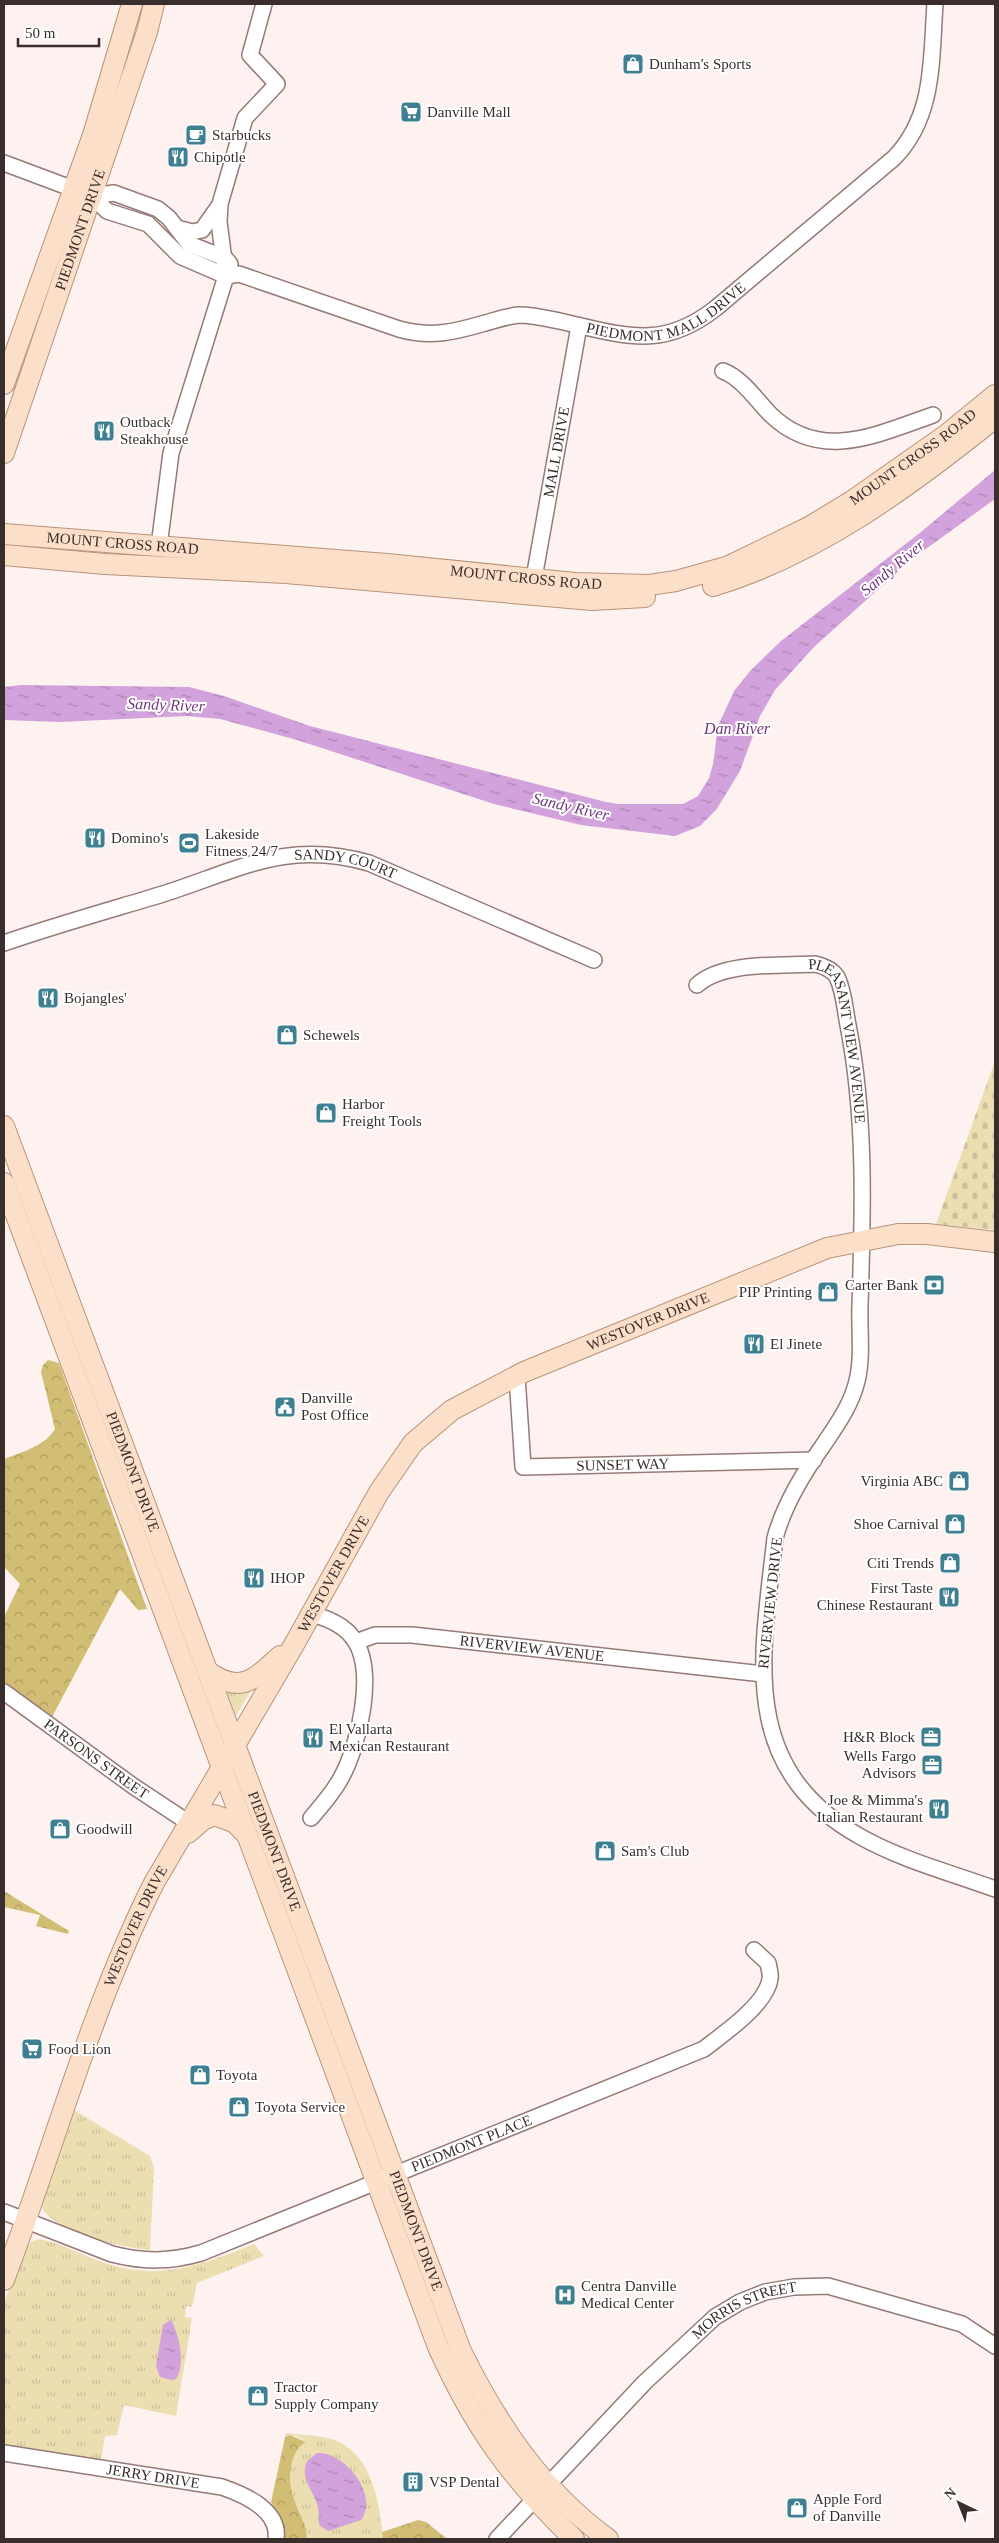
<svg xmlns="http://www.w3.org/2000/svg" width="999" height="2543" font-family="'Times New Roman',serif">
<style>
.grass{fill:url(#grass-tufts)}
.forest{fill:url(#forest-crowns)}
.cemetery{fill:url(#cemetery-stones)}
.water{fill:url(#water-ripples)}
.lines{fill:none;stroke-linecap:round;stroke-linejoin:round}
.minor-casing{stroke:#957a76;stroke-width:18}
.major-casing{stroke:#b7937a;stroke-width:22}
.minor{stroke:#fff;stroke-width:15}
.major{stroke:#fcdfc8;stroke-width:20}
.labels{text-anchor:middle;stroke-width:4;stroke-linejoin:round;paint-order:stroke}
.poi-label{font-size:15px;fill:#3a2e2d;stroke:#fff;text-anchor:start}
.street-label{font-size:15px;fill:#3a2e2d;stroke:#fff}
.water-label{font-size:16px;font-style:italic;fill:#71387e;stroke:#fff}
</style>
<defs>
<pattern id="grass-tufts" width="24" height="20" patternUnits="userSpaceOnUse" patternTransform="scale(1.25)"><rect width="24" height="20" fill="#ebdfb1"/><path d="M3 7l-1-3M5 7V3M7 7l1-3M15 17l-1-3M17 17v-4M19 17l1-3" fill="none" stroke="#cac099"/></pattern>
<pattern id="forest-crowns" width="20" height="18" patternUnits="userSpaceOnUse" patternTransform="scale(1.25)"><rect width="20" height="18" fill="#d1be74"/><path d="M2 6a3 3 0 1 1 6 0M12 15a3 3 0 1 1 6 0" fill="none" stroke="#ab9b60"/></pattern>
<pattern id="cemetery-stones" width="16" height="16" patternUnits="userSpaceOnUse" patternTransform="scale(1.25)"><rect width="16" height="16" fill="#ebdfb1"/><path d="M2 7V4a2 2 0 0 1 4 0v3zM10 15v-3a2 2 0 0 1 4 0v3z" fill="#cac099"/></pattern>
<pattern id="water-ripples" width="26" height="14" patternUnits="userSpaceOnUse" patternTransform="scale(1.25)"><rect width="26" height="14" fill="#d2a2dc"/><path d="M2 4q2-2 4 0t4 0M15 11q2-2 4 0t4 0" fill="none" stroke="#ab84b3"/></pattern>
</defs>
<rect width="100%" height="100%" fill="#fef2f0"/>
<!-- grass -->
<path class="grass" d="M253,1687L236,1716L227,1691Z
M74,2110L150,2156L154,2168L150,2250C123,2248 58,2232 43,2210L42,2201Z
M38,2239C59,2242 82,2255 102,2262C158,2282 202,2265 254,2244L264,2256L197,2283L192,2307L186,2306L185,2317L192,2318L176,2416L124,2405L117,2435L105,2436L101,2461L4,2445V2302L24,2251L31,2242Z
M286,2433C301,2435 318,2435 332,2439C372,2452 380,2503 383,2539H307C307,2522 298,2511 293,2495C287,2478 290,2452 306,2442C299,2437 293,2433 285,2437Z"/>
<!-- forest -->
<path class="forest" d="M48,1360L59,1363L147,1609L138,1610L120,1589L51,1719L4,1684V1617L20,1584L4,1567V1459C22,1452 45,1446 55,1429L41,1372L43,1365Z
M4,1891L69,1931L68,1934L36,1926L40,1915L4,1907Z
M290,2435L306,2442C290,2451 287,2478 293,2495C297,2511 307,2522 307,2539H281L280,2520L271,2502L285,2437Z
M418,2520L426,2522L447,2539H383L382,2532Z"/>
<!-- cemetery -->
<path class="cemetery" d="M995,1061V1230L936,1224Z"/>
<!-- water -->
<path class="water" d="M995,470V499L912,559L815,646L775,690L760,716L740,771L716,810L700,826L675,836L581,825L494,804L297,740L220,719L187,716L60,722L4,720V687L21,685L189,687L224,696L310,726L606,802L618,804H683L698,796L709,778L713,764L718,726L734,691L751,670L781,641L921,532Z
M171,2320C179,2334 186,2364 176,2379L171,2380L160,2377L156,2366L163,2325Z
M317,2453C344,2451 380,2495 361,2520L328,2531L319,2525C319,2517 319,2509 316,2501C311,2488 300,2476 307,2461Z"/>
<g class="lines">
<!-- minor casing -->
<g class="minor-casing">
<g id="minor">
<path d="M4,163L92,196L107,211L148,224L180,256L226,276"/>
<path d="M92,196L114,193L158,209L169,218L189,244L225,258L230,264"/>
<path d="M177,228L192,232L202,230L219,206"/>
<path id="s1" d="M226,276L239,274L399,329C430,338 455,332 485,323C496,320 508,316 519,315C534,315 549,319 564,322C625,336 663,350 716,308L894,158C935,116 931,59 935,4"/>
<path d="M723,371C742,378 757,401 771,415C821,463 878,434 933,415"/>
<path d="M159,546L171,453L226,276L219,222L220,204L245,118L277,84L250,55L264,4"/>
<path id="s2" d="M534,578L579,326"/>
<path id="s3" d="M4,943C56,925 110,910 163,894C239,870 286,839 369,863L594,960"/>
<path id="s4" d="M697,985C723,961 781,966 815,964C824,966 832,969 837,977C844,991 845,1010 848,1025C866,1117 863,1212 860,1305C859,1330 863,1356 857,1381C851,1406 836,1426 822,1447C802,1475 784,1505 775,1538C762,1656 737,1768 861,1837C902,1860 951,1873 995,1889"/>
<path id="s5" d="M517,1376L523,1467L814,1460"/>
<path d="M311,1614C327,1618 343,1624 353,1638C377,1669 359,1746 341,1778C333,1793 322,1805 311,1818"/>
<path id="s6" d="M356,1642L375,1635H412L763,1674"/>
<path id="s7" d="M4,1692L133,1786L189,1823"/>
<path id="s8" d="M4,2212L112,2254C143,2262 170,2262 201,2253L704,2049C724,2033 766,2005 770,1979C771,1974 769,1968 768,1963L754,1950"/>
<path id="s9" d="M4,2453L222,2487C245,2495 280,2510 276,2539"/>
<path id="s10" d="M497,2539L645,2382L715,2317L740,2302L765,2292L794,2287L828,2286L962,2324L995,2346"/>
</g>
</g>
<!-- major casing -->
<g class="major-casing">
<g id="major">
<path d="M4,384L93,135L132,4"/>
<path id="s11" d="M4,453C51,313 100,173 147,32L154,4"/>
<path id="s12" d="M4,534L387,564L575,583L649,585L676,581L729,566L809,527L852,501L946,435L995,395"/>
<path d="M4,555L105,564L286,573L592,600L645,597"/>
<path d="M713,586C819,554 910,486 995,418"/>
<path id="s13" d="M4,1126L461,2351C497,2424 541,2490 608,2539"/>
<path d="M4,1183L438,2347C474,2427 511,2478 574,2539"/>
<path d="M207,1671C240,1695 254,1680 280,1656"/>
<path d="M188,1833L203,1820L214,1815L234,1822L246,1834"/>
<path id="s14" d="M4,2280C54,2148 90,2010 154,1883L295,1643L379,1492L413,1443L452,1410L524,1372L827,1248L898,1234H927L995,1242"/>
</g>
</g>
<!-- minor -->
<use href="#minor" class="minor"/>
<!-- major -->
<use href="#major" class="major"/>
</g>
<!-- icons -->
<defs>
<g id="shop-square" transform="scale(1.125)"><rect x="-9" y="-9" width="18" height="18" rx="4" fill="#3e7f92" stroke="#fff"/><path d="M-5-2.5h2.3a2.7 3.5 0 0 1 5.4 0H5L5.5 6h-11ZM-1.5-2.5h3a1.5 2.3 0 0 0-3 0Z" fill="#fff"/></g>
<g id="supermarket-square" transform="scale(1.125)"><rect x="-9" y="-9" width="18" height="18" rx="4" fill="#3e7f92" stroke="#fff"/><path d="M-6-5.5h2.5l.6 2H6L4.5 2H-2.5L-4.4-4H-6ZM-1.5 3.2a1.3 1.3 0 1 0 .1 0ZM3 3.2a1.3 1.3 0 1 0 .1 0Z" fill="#fff"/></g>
<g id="cafe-square" transform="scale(1.125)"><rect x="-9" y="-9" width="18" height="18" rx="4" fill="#3e7f92" stroke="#fff"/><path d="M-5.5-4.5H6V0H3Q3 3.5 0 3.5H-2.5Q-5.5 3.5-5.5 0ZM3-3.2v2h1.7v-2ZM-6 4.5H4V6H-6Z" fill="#fff"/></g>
<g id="restaurant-square" transform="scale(1.125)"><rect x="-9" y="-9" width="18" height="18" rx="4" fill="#3e7f92" stroke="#fff"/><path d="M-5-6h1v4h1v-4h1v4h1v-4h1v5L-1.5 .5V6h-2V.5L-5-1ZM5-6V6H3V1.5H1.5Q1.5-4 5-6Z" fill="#fff"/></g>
<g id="stadium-square" transform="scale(1.125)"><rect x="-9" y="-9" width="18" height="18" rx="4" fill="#3e7f92" stroke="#fff"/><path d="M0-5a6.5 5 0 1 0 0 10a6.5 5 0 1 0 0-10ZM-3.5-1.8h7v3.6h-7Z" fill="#fff"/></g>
<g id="bank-square" transform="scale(1.125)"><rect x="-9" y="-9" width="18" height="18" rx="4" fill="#3e7f92" stroke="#fff"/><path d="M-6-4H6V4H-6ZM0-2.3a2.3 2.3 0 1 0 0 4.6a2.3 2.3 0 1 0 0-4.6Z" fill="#fff"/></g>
<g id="civic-square" transform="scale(1.125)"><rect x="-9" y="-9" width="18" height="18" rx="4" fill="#3e7f92" stroke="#fff"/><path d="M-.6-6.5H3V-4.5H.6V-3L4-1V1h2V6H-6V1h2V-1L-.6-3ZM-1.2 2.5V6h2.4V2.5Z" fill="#fff"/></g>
<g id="office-square" transform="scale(1.125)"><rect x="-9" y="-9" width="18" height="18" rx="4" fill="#3e7f92" stroke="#fff"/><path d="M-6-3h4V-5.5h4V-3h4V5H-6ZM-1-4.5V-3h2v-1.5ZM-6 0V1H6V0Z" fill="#fff"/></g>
<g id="hospital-square" transform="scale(1.125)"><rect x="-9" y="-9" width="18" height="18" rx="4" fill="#3e7f92" stroke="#fff"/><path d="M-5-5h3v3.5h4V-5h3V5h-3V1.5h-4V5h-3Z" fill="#fff"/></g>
<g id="building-square" transform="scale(1.125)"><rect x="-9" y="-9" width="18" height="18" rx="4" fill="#3e7f92" stroke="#fff"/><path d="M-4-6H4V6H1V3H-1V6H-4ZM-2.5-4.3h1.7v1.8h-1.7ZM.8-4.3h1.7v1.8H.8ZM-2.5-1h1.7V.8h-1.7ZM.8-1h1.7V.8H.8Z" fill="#fff"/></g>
</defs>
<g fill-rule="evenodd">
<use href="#shop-square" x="633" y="64"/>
<use href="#supermarket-square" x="411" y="112"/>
<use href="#cafe-square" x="196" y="135"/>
<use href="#restaurant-square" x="178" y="157"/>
<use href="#restaurant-square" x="104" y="431"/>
<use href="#restaurant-square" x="95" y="838"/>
<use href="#stadium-square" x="189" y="843"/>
<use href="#restaurant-square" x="48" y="998"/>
<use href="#shop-square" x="287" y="1035"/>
<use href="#shop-square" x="326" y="1113"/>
<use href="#bank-square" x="934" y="1285"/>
<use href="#shop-square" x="828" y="1292"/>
<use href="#restaurant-square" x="754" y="1344"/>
<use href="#civic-square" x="285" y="1407"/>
<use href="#shop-square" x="959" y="1481"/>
<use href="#shop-square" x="955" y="1524"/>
<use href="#shop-square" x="950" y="1563"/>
<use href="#restaurant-square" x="254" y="1578"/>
<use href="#restaurant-square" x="949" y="1597"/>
<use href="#office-square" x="931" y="1737"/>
<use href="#restaurant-square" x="313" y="1738"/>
<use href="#office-square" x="932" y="1765"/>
<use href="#restaurant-square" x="939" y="1809"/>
<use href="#shop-square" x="60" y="1829"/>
<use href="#shop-square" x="605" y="1851"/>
<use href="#supermarket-square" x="32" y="2049"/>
<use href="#shop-square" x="200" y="2075"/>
<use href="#shop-square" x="239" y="2107"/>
<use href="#hospital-square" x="565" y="2295"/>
<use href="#shop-square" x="258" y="2396"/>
<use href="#building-square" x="413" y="2482"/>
<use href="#shop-square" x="797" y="2508"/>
</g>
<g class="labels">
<!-- poi labels -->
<g class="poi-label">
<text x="649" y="69">Dunham's Sports</text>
<text x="427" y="117">Danville Mall</text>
<text x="212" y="140">Starbucks</text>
<text x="194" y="162">Chipotle</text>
<text x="120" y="427">Outback<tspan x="120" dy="17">Steakhouse</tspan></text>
<text x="205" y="839">Lakeside<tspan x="205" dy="17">Fitness 24/7</tspan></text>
<text x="111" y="843">Domino's</text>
<text x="64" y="1003">Bojangles'</text>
<text x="303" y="1040">Schewels</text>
<text x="342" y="1109">Harbor<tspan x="342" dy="17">Freight Tools</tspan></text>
<text x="918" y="1290" text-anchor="end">Carter Bank</text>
<text x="812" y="1297" text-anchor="end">PIP Printing</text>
<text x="770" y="1349">El Jinete</text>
<text x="301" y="1403">Danville<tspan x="301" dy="17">Post Office</tspan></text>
<text x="943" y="1486" text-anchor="end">Virginia ABC</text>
<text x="939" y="1529" text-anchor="end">Shoe Carnival</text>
<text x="934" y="1568" text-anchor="end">Citi Trends</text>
<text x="270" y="1583">IHOP</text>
<text x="933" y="1593" text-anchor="end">First Taste<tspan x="933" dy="17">Chinese Restaurant</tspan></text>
<text x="329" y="1734">El Vallarta<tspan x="329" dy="17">Mexican Restaurant</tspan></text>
<text x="915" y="1742" text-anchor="end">H&amp;R Block</text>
<text x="916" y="1761" text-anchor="end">Wells Fargo<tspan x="916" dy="17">Advisors</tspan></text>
<text x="923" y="1805" text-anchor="end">Joe &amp; Mimma's<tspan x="923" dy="17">Italian Restaurant</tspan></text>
<text x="76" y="1834">Goodwill</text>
<text x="621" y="1856">Sam's Club</text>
<text x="48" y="2054">Food Lion</text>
<text x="216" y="2080">Toyota</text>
<text x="255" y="2112">Toyota Service</text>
<text x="581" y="2291">Centra Danville<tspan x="581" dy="17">Medical Center</tspan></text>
<text x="274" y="2392">Tractor<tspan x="274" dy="17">Supply Company</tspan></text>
<text x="429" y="2487">VSP Dental</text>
<text x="813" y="2504">Apple Ford<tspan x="813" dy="17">of Danville</tspan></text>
</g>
<!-- street labels -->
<g class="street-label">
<text dy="5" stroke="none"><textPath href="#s11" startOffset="236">PIEDMONT DRIVE</textPath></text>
<text dy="5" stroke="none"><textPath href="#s1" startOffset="460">PIEDMONT MALL DRIVE</textPath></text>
<text dy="5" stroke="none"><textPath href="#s2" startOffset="128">MALL DRIVE</textPath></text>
<text dy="5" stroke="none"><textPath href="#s12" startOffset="944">MOUNT CROSS ROAD</textPath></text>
<text dy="5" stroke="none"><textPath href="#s12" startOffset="119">MOUNT CROSS ROAD</textPath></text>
<text dy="5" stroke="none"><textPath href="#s12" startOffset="524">MOUNT CROSS ROAD</textPath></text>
<text dy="5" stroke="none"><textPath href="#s3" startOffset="356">SANDY COURT</textPath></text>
<text dy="5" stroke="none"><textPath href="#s4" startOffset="206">PLEASANT VIEW AVENUE</textPath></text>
<text dy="5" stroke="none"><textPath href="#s14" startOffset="1202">WESTOVER DRIVE</textPath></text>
<text dy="5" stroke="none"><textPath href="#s5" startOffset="191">SUNSET WAY</textPath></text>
<text dy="5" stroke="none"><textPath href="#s13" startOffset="369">PIEDMONT DRIVE</textPath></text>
<text dy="5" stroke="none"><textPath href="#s14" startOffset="782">WESTOVER DRIVE</textPath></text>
<text transform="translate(770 1603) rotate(-84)" y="5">RIVERVIEW DRIVE</text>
<text dy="5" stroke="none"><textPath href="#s6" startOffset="178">RIVERVIEW AVENUE</textPath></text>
<text dy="5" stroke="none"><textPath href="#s7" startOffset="114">PARSONS STREET</textPath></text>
<text dy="5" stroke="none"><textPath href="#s13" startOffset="774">PIEDMONT DRIVE</textPath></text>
<text dy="5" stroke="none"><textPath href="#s14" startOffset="378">WESTOVER DRIVE</textPath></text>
<text dy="5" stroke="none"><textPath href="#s8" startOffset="498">PIEDMONT PLACE</textPath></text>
<text dy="5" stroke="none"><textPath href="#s13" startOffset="1179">PIEDMONT DRIVE</textPath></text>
<text dy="5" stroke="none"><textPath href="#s10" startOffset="341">MORRIS STREET</textPath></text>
<text dy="5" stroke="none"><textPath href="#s9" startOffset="151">JERRY DRIVE</textPath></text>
</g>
<!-- water labels -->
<g class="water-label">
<text transform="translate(892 567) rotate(-40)" y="6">Sandy River</text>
<text transform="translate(166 704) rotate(2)" y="6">Sandy River</text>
<text x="737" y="734">Dan River</text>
<text transform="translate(571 806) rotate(13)" y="6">Sandy River</text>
</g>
</g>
<!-- border -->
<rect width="999" height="2543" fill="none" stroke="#3a2e2d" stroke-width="10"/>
<!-- north arrow -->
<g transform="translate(959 2503) rotate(317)" stroke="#ffffff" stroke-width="4" paint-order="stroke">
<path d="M0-4L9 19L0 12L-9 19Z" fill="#3a2e2d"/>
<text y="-8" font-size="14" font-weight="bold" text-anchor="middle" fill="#3a2e2d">N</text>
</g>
<!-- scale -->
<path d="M18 38v8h81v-8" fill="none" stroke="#3a2e2d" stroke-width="2.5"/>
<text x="25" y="38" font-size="15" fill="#3a2e2d" stroke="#ffffff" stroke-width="4" paint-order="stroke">50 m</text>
</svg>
